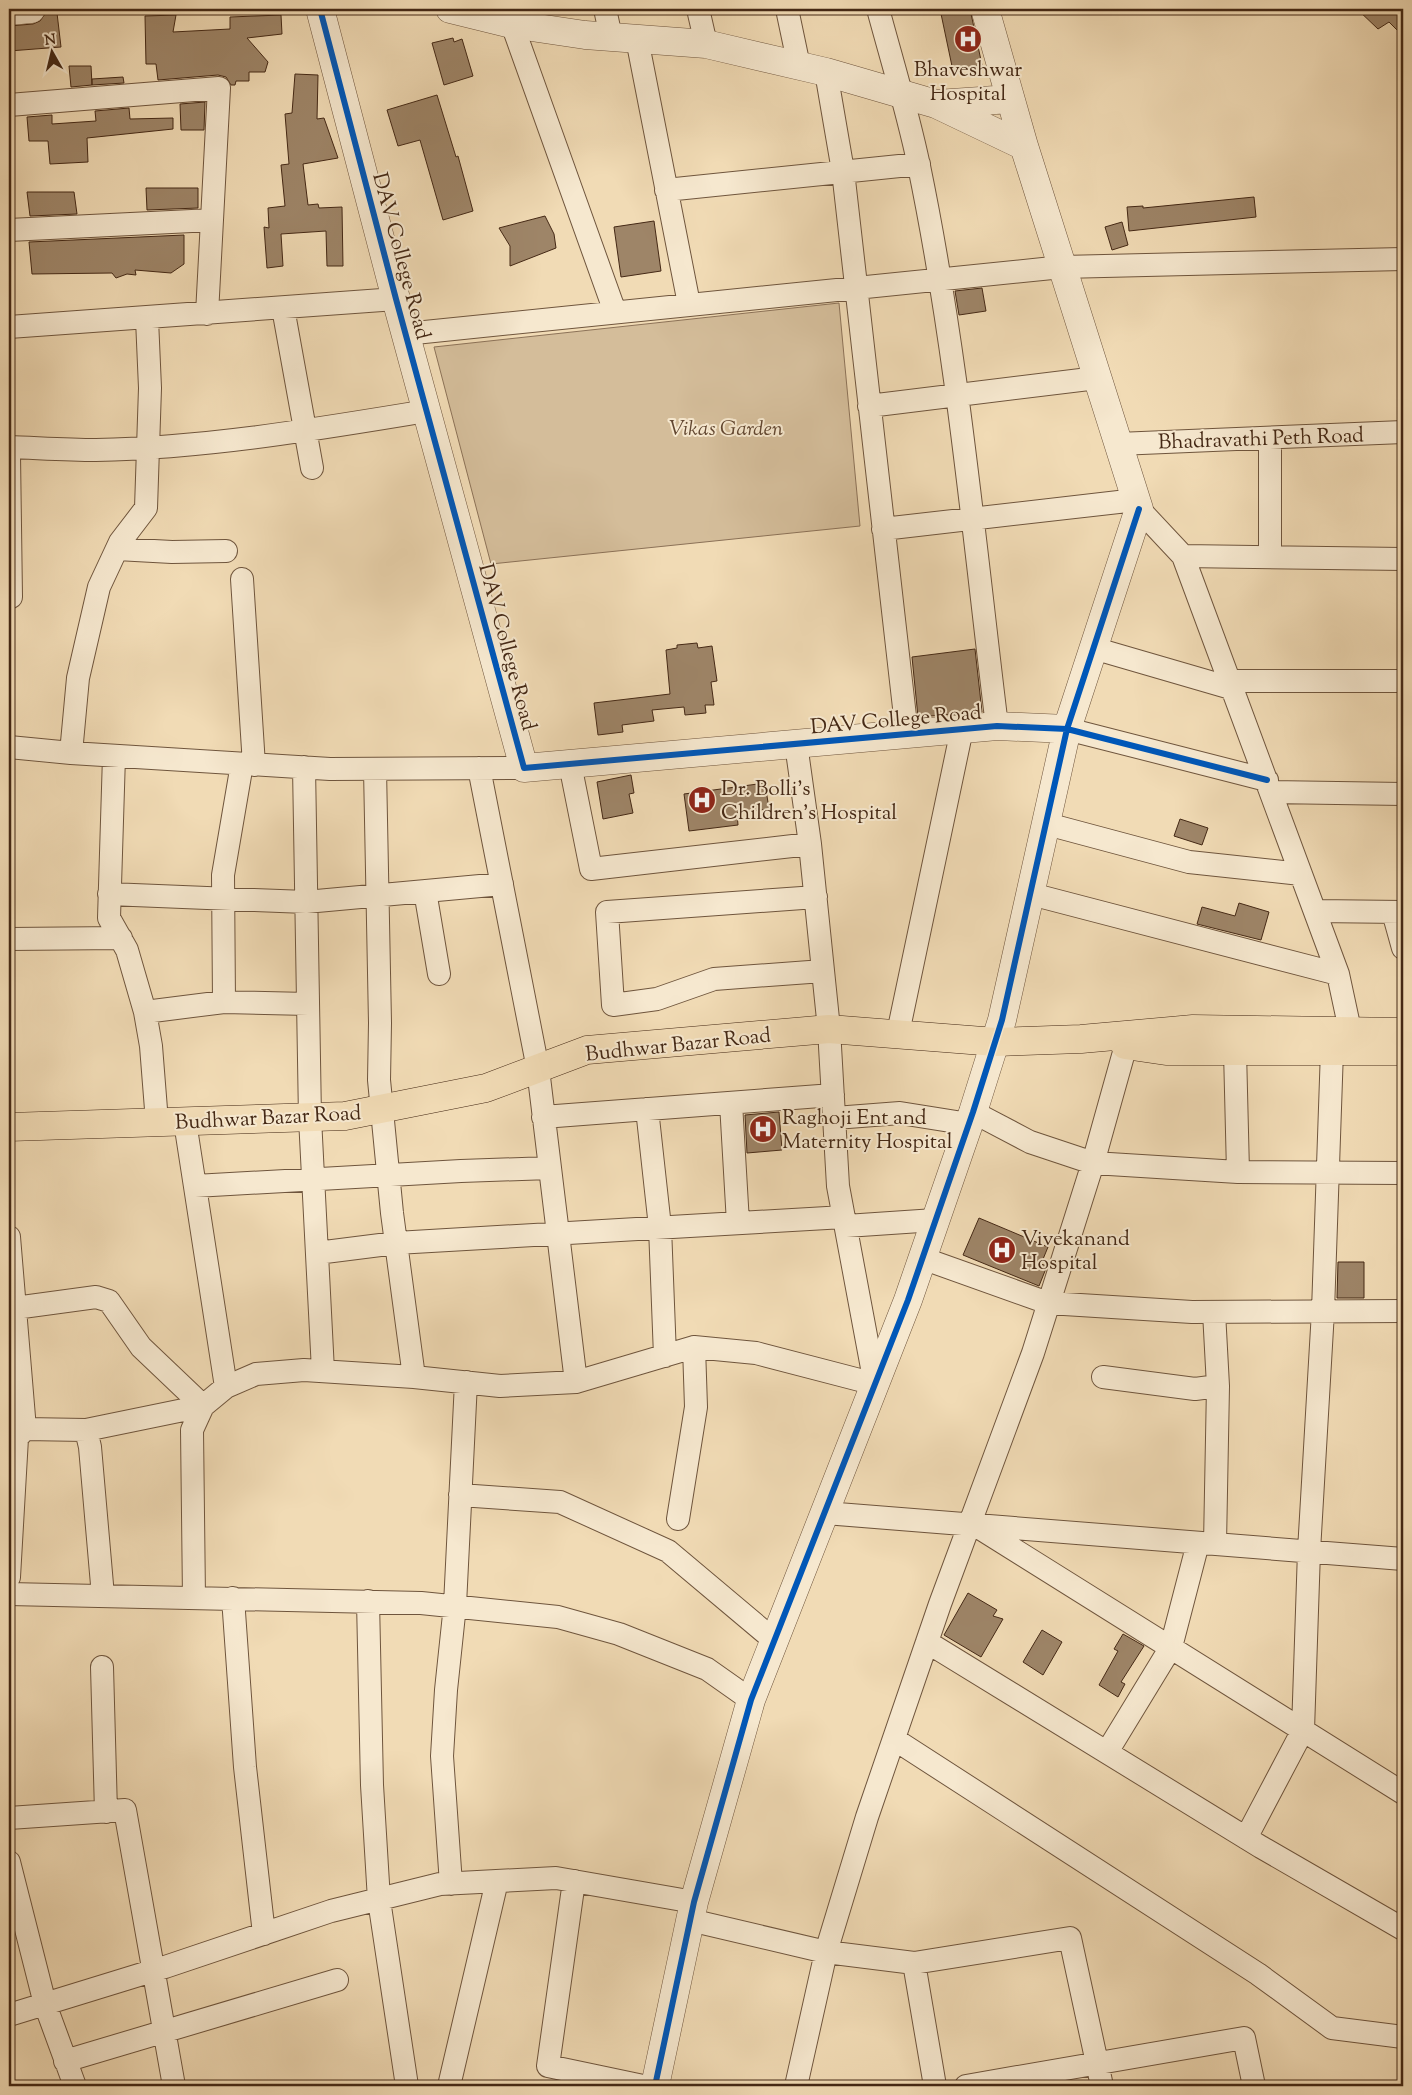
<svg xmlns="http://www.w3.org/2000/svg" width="1412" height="2095" font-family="'Sorts Mill Goudy',serif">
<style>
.green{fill:#d4bd9a;stroke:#8c7258}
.building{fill:#9e8568;stroke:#442815}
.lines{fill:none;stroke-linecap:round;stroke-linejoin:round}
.minor-casing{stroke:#6f553d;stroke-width:24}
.tertiary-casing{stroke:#6f553d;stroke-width:29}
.trunk-casing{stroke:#442815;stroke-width:29}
.minor{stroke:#f6e8cf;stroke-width:22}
.tertiary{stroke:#f6e8cf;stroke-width:28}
.trunk{stroke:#f1dbb5;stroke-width:28}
.cycleway-casing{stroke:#f6e8cf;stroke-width:9}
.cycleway{stroke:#0057b8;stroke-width:6}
.labels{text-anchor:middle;stroke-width:4;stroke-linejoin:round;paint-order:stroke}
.poi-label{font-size:21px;fill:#442815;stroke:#f6e8cf;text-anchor:start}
.street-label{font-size:21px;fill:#442815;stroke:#f6e8cf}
.park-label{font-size:21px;font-style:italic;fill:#614630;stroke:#f6e8cf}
</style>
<rect width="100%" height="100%" fill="#f1dbb5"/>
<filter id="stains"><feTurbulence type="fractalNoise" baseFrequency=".004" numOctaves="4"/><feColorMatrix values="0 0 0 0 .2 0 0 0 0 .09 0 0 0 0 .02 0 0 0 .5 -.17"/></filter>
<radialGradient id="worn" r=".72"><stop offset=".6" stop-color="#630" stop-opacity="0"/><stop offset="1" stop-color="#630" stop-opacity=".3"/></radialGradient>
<!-- green -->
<path class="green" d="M839,303L860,526L491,564L434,347Z"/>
<!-- building -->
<path class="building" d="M940,9H970L982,65L953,71Z
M1357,9H1403V36L1389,22L1378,29Z
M57,13L61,47L9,51V26L33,24L40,21L45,14Z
M176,15L173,32L230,29V17L281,15L282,34L247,38L268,62L265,72H249V81H236L235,85H231L226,77L218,75L158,80L156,64H146L145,16Z
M453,38L454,42L462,39L473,76L444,85L432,43Z
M69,66H91L92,85L71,87Z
M295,74L318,75L317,119L324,118L338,158L303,164L308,205L318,204L319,208L342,207L343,266H327L326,231L281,234L283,266L267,268L264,227L269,228L268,208L285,206L281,165L289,164L285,114L292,113Z
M123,77L124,83L92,85V79Z
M437,95L456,157L458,156L473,211L443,220L420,140L398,146L387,110Z
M205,102L204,130H181L180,104Z
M129,108L130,119L173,118V129L87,138L88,162L50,164L48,141H29L27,117L52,115V124L96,121L95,111Z
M146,188H198V208L147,210Z
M27,192H74L77,214L30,216Z
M1254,197L1256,217L1129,231L1127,207L1143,206V208Z
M545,216L554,234L556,248L510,266V246L499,228Z
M654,221L661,271L621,277L614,227Z
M1122,222L1128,245L1112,250L1105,227Z
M184,235V264L171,273L135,270L136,275L127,274L116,278L112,273L32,274L29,242Z
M982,288L986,311L959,315L955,291Z
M697,643L698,648L712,646L717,681L711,682L714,705H705L706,713L685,715L684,707L652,710L654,721L622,725L623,732L598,735L594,703L670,694L666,650L677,648V645Z
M975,649L982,712L918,717L912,657Z
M631,775L634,793L629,794L633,813L603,819L597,782Z
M765,783L769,809L737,813L738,825L689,831L684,794Z
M1180,819L1208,828L1202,845L1174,836Z
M1239,903L1269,912L1261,940L1197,924L1202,907L1235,916Z
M779,1112L782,1150L747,1153L745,1115Z
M979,1218L1048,1247L1041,1264L1047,1266L1039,1286L963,1255Z
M1338,1262H1364V1298H1337Z
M968,1593L997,1610L993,1616L1003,1619L981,1657L944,1635Z
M1042,1630L1062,1642L1043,1675L1023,1662Z
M1123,1634L1144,1646L1121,1682L1125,1684L1118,1697L1099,1685L1118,1651L1114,1649Z"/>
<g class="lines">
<!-- minor casing -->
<g class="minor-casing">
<path id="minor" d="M605,9L611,37
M698,9L706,44
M787,9L799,66
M878,9C892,61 908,113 919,166C957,350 974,539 997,726
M507,10L615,312
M637,39L689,304
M826,72L843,171L907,734
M9,105L219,88L207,314
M666,190L919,164
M9,230L212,220
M283,308L312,468
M9,327L396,299
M405,334L1062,267L1403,259
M869,406L1097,378
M1270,438V557
M1118,444L1403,432
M9,447C38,448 67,450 96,450C207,448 317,429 427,411
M9,455L11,597L9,598
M1139,509L1183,556L1338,974L1350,1030
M883,529L1136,500
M117,549L172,552L226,551
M1183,556L1403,559
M242,579L254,765
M1093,648L1234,689
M1230,681H1403
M1067,729L1267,780
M9,747L71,753L330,769L524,768
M71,753L78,678L99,587L120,542L146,508L150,388L147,319
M114,756L109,918L127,950L145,1012L151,1046L157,1122
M570,764L591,869L810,844
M304,767L310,1118L323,1371
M479,768L538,1069L576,1382
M375,769L380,1023L379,1080L392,1213L414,1377
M1271,792L1403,794
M1047,824L1189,862L1301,874
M425,891L439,974
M109,894L306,902L502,884
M1031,894L1338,974
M816,897L607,912L613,1005L657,999L714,979L823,971
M1315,911L1403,912
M1393,912L1403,948
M9,939L121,938
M224,1002L223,875L242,764
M145,1012L224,1002L308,1004
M898,1033L962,729
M1235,1051L1238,1172
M731,1103L738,1223
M647,1109L660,1227L665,1356
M973,1112L1030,1142L1093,1163L1238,1172L1403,1173
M543,1117L833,1095
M835,1118L900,1113L969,1124
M185,1122L226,1387
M195,1186L461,1171L550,1168
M846,1226L935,1220
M9,1237L25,1429L17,1438L9,1577
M317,1253L396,1243L844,1217
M922,1258L1048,1303L1192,1312L1403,1311
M15,1308L96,1297L109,1301L141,1347L203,1406L86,1430
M1214,1312L1218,1386L1215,1544
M1103,1377L1195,1389L1218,1386
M25,1429L86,1430L90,1447L103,1596
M460,1495L560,1502L668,1551L775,1641
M825,1513L1403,1559
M678,1519L696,1407L694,1347
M978,1527L1403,1793
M9,1594L421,1603L558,1617L619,1634L707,1669L751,1700
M194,1598L192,1430L203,1406L226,1387L256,1374L304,1370L414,1377L500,1386L576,1382L694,1347L756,1353L875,1384L838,1186L829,1029L810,844L796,744
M233,1598L245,1767L264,1934
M368,1601L372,1785L379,1900L407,2086
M927,1642L1261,1847L1403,1929
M102,1667L106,1812
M894,1739L1258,1974L1332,2028L1403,2037
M1107,1752L1171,1647L1198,1543
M9,1818L125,1810L174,2086
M1246,1838L1303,1730L1309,1551L1323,1311L1332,1050
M9,1862L45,2004L75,2086
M574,1881L548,2066L643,2086
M451,1884L442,1756L446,1690L455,1605L466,1382
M690,1920L826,1952L914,1963L1070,1938L1102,2086
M914,1963L935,2086
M9,2015L165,1967L331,1911L440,1884L556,1878L694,1902
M65,2061L337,1980
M449,2086L497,1881
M796,2086L826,1952L867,1817L940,1604L1033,1353L1093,1163L1126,1045
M966,2086L1244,2038L1254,2086"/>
</g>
<!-- tertiary casing -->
<g class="tertiary-casing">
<path id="tertiary" d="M320,9L396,299L524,768L997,726L1067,729
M450,9L511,24L585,35L706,44L826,72L936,104L1024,146
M9,11L31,9
M937,104L1010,99
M655,2086L694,1902L751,1700L908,1300L973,1112L1002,1020L1067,729L1139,509L1024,146L985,9"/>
</g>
<!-- trunk casing -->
<g class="trunk-casing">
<path id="trunk" d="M1125,1045L1166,1051H1403
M9,1127L345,1116L486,1088L587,1050L829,1029L996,1042L1081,1039L1193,1029L1403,1032"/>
</g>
<!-- minor -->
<use href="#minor" class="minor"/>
<!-- tertiary -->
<use href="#tertiary" class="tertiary"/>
<!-- trunk -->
<use href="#trunk" class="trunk"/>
<!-- cycleway casing -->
<g class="cycleway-casing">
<path id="cycleway" d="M320,9L396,299L524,768L997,726L1067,729L1267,780
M655,2086L694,1902L751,1700L908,1300L973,1112L1002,1020L1067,729L1139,509"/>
</g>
<!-- cycleway -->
<use href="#cycleway" class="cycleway"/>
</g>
<!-- icons -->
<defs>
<g id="hospital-disc" transform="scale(1.4375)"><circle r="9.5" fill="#8f2418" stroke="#f6e8cf"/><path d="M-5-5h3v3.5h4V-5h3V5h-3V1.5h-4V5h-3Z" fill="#fff"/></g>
</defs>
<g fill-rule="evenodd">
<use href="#hospital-disc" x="968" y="39"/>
<use href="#hospital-disc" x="702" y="800"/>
<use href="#hospital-disc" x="763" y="1129"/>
<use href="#hospital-disc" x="1002" y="1250"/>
</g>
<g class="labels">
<!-- poi labels -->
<g class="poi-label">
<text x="968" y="76" text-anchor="middle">Bhaveshwar<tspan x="968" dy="24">Hospital</tspan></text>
<text x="721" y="795">Dr. Bolli's<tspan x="721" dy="24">Children's Hospital</tspan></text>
<text x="782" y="1124">Raghoji Ent and<tspan x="782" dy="24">Maternity Hospital</tspan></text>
<text x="1021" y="1245">Vivekanand<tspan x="1021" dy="24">Hospital</tspan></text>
</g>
<!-- street labels -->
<g class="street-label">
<text transform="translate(402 256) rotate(75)" y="7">DAV College Road</text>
<text transform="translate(1261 438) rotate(-2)" y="7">Bhadravathi Peth Road</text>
<text transform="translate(508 647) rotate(75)" y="7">DAV College Road</text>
<text transform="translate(896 719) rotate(-5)" y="7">DAV College Road</text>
<text transform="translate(678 1044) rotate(-6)" y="7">Budhwar Bazar Road</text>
<text transform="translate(268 1117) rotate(-3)" y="7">Budhwar Bazar Road</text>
</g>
<!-- park labels -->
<g class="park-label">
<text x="726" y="435">Vikas Garden</text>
</g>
</g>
<!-- margin -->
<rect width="1412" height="2095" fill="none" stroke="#f1dbb5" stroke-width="30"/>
<rect x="10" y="10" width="1392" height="2075" fill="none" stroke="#442815" stroke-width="2.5"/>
<rect x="15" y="15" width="1382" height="2065" fill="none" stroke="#442815"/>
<!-- north arrow -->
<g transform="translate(52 52) rotate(352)" stroke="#f6e8cf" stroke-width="4" paint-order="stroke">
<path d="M0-4L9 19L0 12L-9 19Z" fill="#442815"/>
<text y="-8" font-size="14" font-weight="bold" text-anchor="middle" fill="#442815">N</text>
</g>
<rect width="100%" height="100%" filter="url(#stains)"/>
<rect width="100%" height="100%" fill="url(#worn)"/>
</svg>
